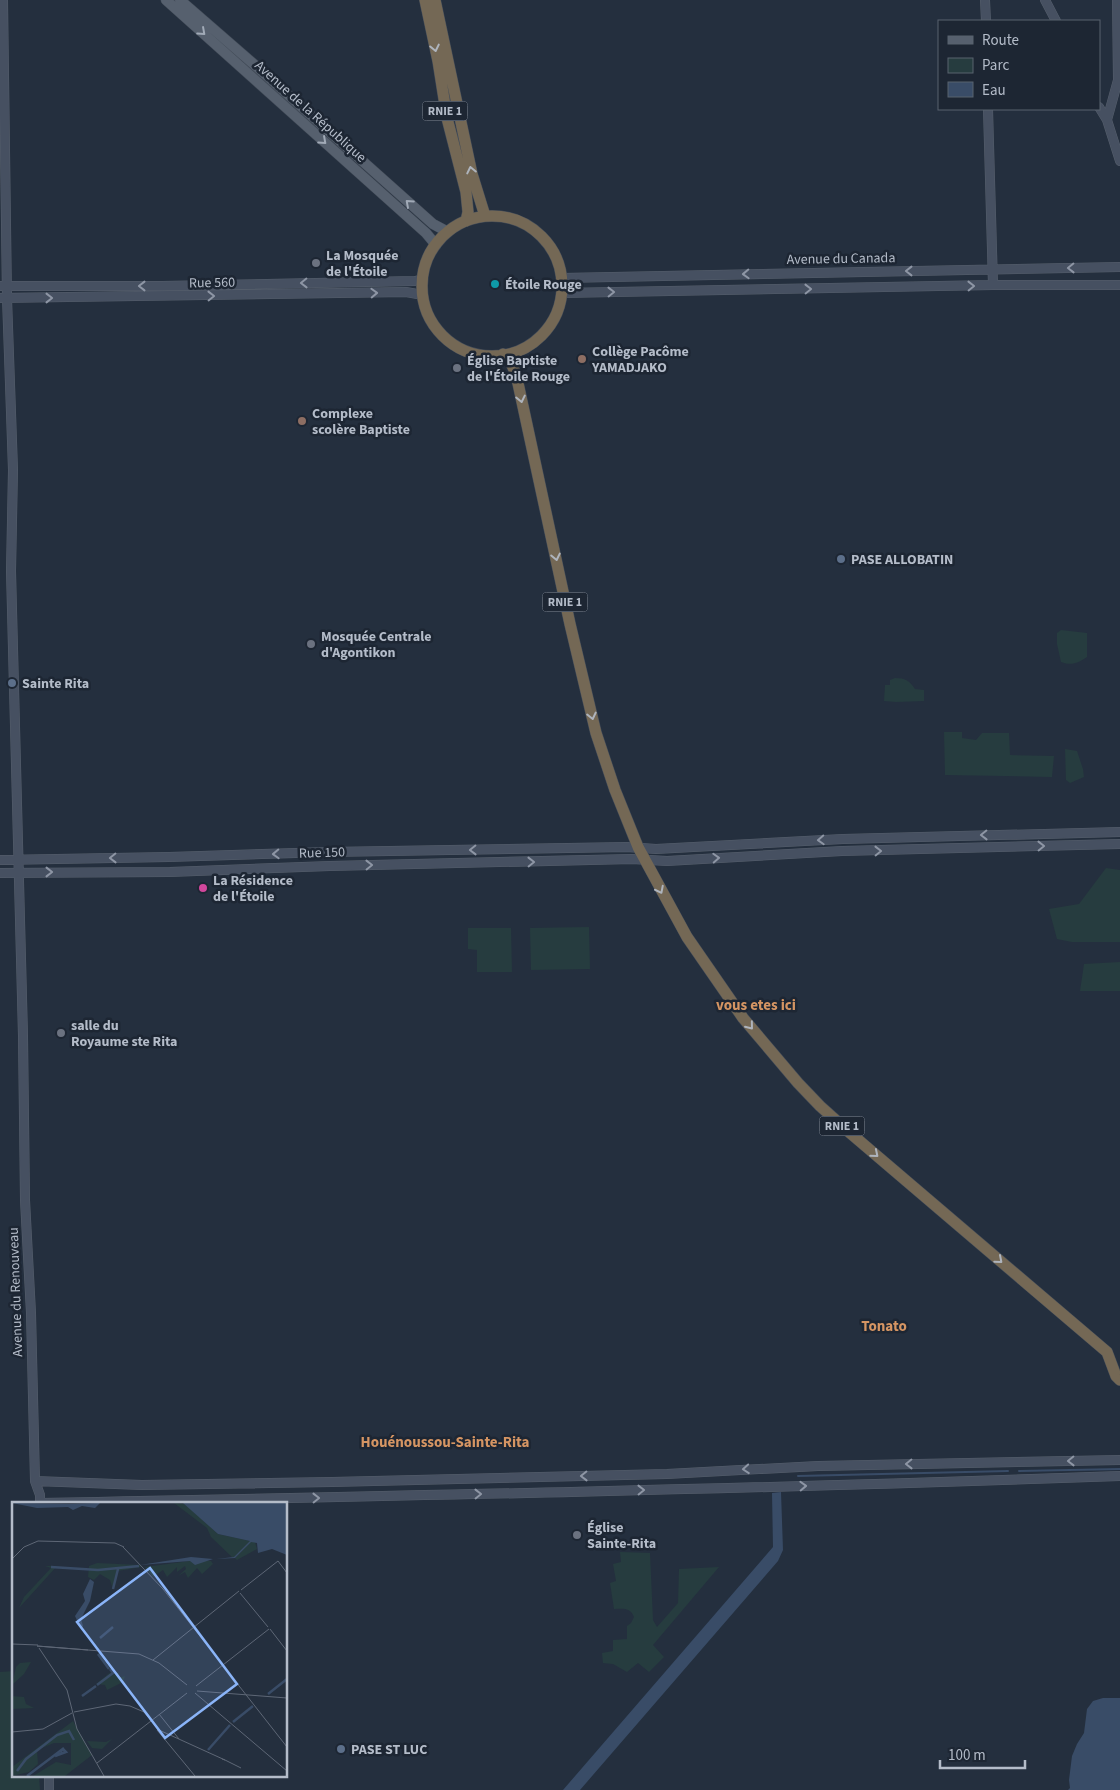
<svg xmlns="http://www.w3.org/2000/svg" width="1120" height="1790" font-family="'Source Sans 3',sans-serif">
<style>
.green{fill:#263c3f}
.water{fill:#394c67}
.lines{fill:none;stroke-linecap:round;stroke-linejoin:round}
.stream{stroke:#394c67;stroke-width:2}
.secondary-casing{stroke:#565f6c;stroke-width:10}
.primary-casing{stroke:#414a57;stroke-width:11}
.highway-casing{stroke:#434c59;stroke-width:12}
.secondary{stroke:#465061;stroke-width:9}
.primary{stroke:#56606e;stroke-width:10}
.highway{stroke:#746855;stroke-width:11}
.oneway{stroke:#a1aab7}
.oneway2{stroke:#aeb4bd}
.oneway3{stroke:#8e96a5}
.worship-dot{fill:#6b7280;stroke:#1d2633;stroke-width:2}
.culture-dot{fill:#0f9aa8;stroke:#1d2633;stroke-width:2}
.education-dot{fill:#8d6e63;stroke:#1d2633;stroke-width:2}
.service-dot{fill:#5c6f8a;stroke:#1d2633;stroke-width:2}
.hotel-dot{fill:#d1479c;stroke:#1d2633;stroke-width:2}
.labels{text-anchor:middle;stroke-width:5;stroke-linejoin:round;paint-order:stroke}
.shield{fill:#1d2633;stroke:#878f9c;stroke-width:1}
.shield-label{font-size:12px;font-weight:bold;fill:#b4bcc9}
.street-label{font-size:14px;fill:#b4bcc9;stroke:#1d2633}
.poi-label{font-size:14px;font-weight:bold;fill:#b4bcc9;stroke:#1d2633;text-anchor:start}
.neighbourhood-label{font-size:15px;font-weight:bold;fill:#d59563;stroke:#1d2633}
.inset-river{fill:none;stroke:#394c67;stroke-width:2.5}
.inset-road{fill:none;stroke:#5e6776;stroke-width:1}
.view{fill:#8ab4f8;fill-opacity:0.15;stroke:#8ab4f8;stroke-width:2.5}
.inset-edge{fill:none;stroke:#b4bcc9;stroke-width:2.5}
</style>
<rect width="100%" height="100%" fill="#242f3e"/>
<!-- green -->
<path class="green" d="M1061,630L1087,633V657C1078,663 1072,666 1061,662L1057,644V633Z
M895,678C905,678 910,681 915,689L924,690V701L896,702L884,701L885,685H890V680Z
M944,732H962V738L976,740L982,733H1009L1010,755L1054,756L1052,777L945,775Z
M1065,749L1077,751L1083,769L1084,777L1070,783L1066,780Z
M1106,868L1120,870V942H1072L1057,939L1049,909L1079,904Z
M589,927L590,969L531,970L530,928Z
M468,928H511L512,972H477V950L468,949Z
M1120,962V991H1080L1084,964Z
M620,1552L650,1553L653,1620L657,1627L678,1603L679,1569L719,1567L653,1645L664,1657L649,1672L638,1663L627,1672L613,1664L603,1663L602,1653L613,1651V1640L627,1639V1626L631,1623L634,1617C630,1607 623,1609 614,1609L610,1583L616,1581L613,1564L621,1562Z
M14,1671V1776H39L40,1790H0V1672Z"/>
<!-- water -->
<path class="water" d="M781,1492L783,1550L778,1561L580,1790H563L773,1547L772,1493Z
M1103,1698H1120V1790H1068L1070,1788L1069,1780L1072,1756L1077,1744L1084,1733L1087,1709L1093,1701Z"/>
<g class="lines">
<!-- stream -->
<path class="stream" d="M1019,1471L1120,1469
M798,1476L1008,1471"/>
<!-- secondary casing -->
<g class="secondary-casing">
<path id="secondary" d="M3,0L7,298L13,470L11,571L23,1036L25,1200L31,1313L35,1481L40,1495V1504
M985,0L986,21
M1045,0L1056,21
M1099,107L1107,120L1120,161
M988,109L993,285
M1107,120L1118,80L1117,0
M562,278L1120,267
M0,286H162L415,281L423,279
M562,293L993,285H1120
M0,298L406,292L423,295
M0,860L169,857L329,852L627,847L656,849L843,839L1120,832
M0,873L170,872L330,866L632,859L667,861L842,851L1120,844
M35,1481L142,1485L332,1482L667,1474L818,1466L1120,1460
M40,1503C400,1496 760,1489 1120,1476
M49,1776V1790"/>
</g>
<!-- primary casing -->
<g class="primary-casing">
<path id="primary" d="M166,0L426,233L436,245
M180,0L257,67L433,224L448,232"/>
</g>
<!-- highway casing -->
<g class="highway-casing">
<path id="highway" d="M425,0L438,61L447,118L466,192L468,212L466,221
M435,0L472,174L485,216
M422 286a70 70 0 1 1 140 0a70 70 0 1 1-140 0Z
M503,354L510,361L516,374L570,624L596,733L615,790L638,847L687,937L743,1018L798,1083L820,1106L849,1132L1107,1352L1116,1376L1120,1380"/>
</g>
<!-- secondary -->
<use href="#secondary" class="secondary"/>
<!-- primary -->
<use href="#primary" class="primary"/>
<!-- highway -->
<use href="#highway" class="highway"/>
</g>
<!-- one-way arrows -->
<defs><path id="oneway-chevron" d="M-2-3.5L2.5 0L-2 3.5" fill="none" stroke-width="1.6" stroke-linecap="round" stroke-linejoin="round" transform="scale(1.25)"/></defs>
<g class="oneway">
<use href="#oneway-chevron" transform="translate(202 32) rotate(42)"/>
<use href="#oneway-chevron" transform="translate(323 141) rotate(42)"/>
<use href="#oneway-chevron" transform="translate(409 203) rotate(-138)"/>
</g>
<g class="oneway2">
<use href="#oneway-chevron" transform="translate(435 48) rotate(78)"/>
<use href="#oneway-chevron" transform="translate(471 170) rotate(-102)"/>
<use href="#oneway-chevron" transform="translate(521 399) rotate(78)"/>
<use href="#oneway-chevron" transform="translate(556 557) rotate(78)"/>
<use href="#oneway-chevron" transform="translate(592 716) rotate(77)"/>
<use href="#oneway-chevron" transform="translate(660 890) rotate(63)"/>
<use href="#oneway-chevron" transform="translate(750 1026) rotate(51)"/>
<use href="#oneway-chevron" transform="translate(875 1154) rotate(40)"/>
<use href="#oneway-chevron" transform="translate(999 1260) rotate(41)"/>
</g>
<g class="oneway3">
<use href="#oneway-chevron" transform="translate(1071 268) rotate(179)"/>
<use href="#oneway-chevron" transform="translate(909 271) rotate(180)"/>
<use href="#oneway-chevron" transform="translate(746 274) rotate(178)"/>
<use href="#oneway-chevron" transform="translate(304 283) rotate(179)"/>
<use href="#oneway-chevron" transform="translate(142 286) rotate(180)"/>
<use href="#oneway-chevron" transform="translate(971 286) rotate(-1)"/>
<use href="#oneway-chevron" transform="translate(808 289) rotate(-1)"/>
<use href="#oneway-chevron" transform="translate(611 292) rotate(-1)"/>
<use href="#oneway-chevron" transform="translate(374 293) rotate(-2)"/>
<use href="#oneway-chevron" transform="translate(211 296) rotate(-1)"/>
<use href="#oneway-chevron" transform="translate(49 298)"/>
<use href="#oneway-chevron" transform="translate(984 835) rotate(179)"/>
<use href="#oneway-chevron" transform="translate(821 840) rotate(177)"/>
<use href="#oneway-chevron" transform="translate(1041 846) rotate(-1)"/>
<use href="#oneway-chevron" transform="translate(473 850) rotate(179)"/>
<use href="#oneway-chevron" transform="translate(878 851) rotate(-1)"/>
<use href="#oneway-chevron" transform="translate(276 854) rotate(178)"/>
<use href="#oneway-chevron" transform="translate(113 858) rotate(179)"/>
<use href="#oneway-chevron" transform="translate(716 858) rotate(-3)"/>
<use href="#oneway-chevron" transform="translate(531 862) rotate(-1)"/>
<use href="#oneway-chevron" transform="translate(369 865) rotate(-1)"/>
<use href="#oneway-chevron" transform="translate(49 872)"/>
<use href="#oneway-chevron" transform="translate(1071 1461) rotate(179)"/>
<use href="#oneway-chevron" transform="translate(909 1464) rotate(179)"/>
<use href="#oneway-chevron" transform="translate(746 1469) rotate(176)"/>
<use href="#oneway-chevron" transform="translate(584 1476) rotate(179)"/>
<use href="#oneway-chevron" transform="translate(803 1486) rotate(-2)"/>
<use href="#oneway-chevron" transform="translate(641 1490) rotate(-1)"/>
<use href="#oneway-chevron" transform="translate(478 1494) rotate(-1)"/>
<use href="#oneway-chevron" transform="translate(316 1498) rotate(-1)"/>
</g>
<!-- markers -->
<g class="worship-dot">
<circle cx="316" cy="263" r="5"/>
<circle cx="457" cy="368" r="5"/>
<circle cx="311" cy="644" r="5"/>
<circle cx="61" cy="1033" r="5"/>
<circle cx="577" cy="1535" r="5"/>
</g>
<circle class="culture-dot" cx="495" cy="284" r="5"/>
<g class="education-dot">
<circle cx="582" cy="359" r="5"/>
<circle cx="302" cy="421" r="5"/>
</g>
<g class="service-dot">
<circle cx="841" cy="559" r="5"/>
<circle cx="12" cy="683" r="5"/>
<circle cx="341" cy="1749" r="5"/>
</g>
<circle class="hotel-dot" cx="203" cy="888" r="5"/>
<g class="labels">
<!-- shield labels -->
<g class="shield">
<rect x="422.5" y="101.5" width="45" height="19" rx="4"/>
<rect x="542.5" y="592.5" width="45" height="19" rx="4"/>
<rect x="819.5" y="1116.5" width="45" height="19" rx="4"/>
</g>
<g class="shield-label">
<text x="445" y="115">RNIE 1</text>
<text x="565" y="606">RNIE 1</text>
<text x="842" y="1130">RNIE 1</text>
</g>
<!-- street labels -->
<g class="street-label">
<text transform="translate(311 111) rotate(42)" y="5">Avenue de la République</text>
<text transform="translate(841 258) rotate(-1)" y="5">Avenue du Canada</text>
<text transform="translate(212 282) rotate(-1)" y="5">Rue 560</text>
<text transform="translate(322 852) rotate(-2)" y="5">Rue 150</text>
<text transform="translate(15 1292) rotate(-92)" y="5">Avenue du Renouveau</text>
</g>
<!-- poi labels -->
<g class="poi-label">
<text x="326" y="260">La Mosquée<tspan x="326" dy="16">de l'Étoile</tspan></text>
<text x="505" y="289">Étoile Rouge</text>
<text x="592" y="356">Collège Pacôme<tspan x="592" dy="16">YAMADJAKO</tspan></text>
<text x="467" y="365">Église Baptiste<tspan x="467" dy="16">de l'Étoile Rouge</tspan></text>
<text x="312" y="418">Complexe<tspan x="312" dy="16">scolère Baptiste</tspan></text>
<text x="851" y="564">PASE ALLOBATIN</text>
<text x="321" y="641">Mosquée Centrale<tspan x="321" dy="16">d'Agontikon</tspan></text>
<text x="22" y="688">Sainte Rita</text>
<text x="213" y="885">La Résidence<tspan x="213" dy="16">de l'Étoile</tspan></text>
<text x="71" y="1030">salle du<tspan x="71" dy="16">Royaume ste Rita</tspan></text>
<text x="587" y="1532">Église<tspan x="587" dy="16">Sainte-Rita</tspan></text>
<text x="351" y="1754">PASE ST LUC</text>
</g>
<!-- neighbourhood labels -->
<g class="neighbourhood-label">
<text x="756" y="1010">vous etes ici</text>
<text x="884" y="1331">Tonato</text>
<text x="445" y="1447">Houénoussou-Sainte-Rita</text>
</g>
</g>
<!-- overview -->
<g transform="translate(12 1502)">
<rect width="275" height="275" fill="#242f3e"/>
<path d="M162,1L174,2L206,32L243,40L245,47L225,58L223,56L234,45L221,56L199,35L195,26ZM178,59H199L201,62L190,72L185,66L176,76L173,70L166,74L174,67L173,64L165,70V65L155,75L151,68L141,75L133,65ZM85,61L128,63L129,65L106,69L101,87L98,78L88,72L82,78L76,75L77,64ZM33,64H45L7,106L12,95L39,66ZM19,160L12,172L0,183L4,165L8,161ZM100,169L103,173L107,170L106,176L113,174L111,180L95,188L93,183L84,182ZM0,194L12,195L14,202L22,206L0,207ZM61,219L80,253L53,274H21L44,260L59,263V241H42L25,248L26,262L17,270L0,274V265ZM100,237L90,247L80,246L75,239L94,240Z" fill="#263c3f"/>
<path d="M0,1L58,2L88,1L83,6L70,4L61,8L56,5L25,6ZM171,1H275V53L260,47L246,51L245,41L239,40L223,56L204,57L222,55L238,39L206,32ZM179,55L201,57L183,63L178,59L128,63ZM78,77L82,80L78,99L69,117L71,124L69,127L63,114L73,99L71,92Z" fill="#394c67"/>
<path class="inset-river" d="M39,65L86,68L127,64M101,87L106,67M88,136L101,125M86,152L97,167M85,183L101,171L98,167M256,192L275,177M70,194L84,184M221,220L241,204M196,248L218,223M43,254L54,250L51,247L48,250M5,269L14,257L45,233L57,229L62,238M15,274L52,246"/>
<path class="inset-road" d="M111,45L151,87L275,245M0,57L12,45L26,39L103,41L112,45M229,88L266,59L275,71M228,91L256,125M258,127L275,149M0,142L26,143M27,146L55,188L65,227L92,274M76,148L25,144L127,152L147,161L175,183M141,158L227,89M184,184L257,127M185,189L275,196M183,191L275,269M62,210L104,202L118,204L132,210L147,228L213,258L210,257M147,212L167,237M145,228L183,274M0,230L31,227L60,211M213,258L229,266M85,261L175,191"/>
<path class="view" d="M138,66L225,182L153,236L65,120Z"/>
<rect width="275" height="275" class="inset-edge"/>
</g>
<!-- legend -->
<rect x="938" y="20" width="162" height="90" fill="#1d2633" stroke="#59626f"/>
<rect x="948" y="36" width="25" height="8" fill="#56606e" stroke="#59626f"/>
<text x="982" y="45" font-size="15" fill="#b4bcc9">Route</text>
<rect x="948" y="58" width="25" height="15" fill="#263c3f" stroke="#59626f"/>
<text x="982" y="70" font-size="15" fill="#b4bcc9">Parc</text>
<rect x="948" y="82" width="25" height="15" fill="#394c67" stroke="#59626f"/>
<text x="982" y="95" font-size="15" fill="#b4bcc9">Eau</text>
<!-- scale -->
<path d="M940 1760v8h85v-8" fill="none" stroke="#b4bcc9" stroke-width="2.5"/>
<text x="948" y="1760" font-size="15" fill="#b4bcc9" stroke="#1d2633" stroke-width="4" paint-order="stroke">100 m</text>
</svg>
